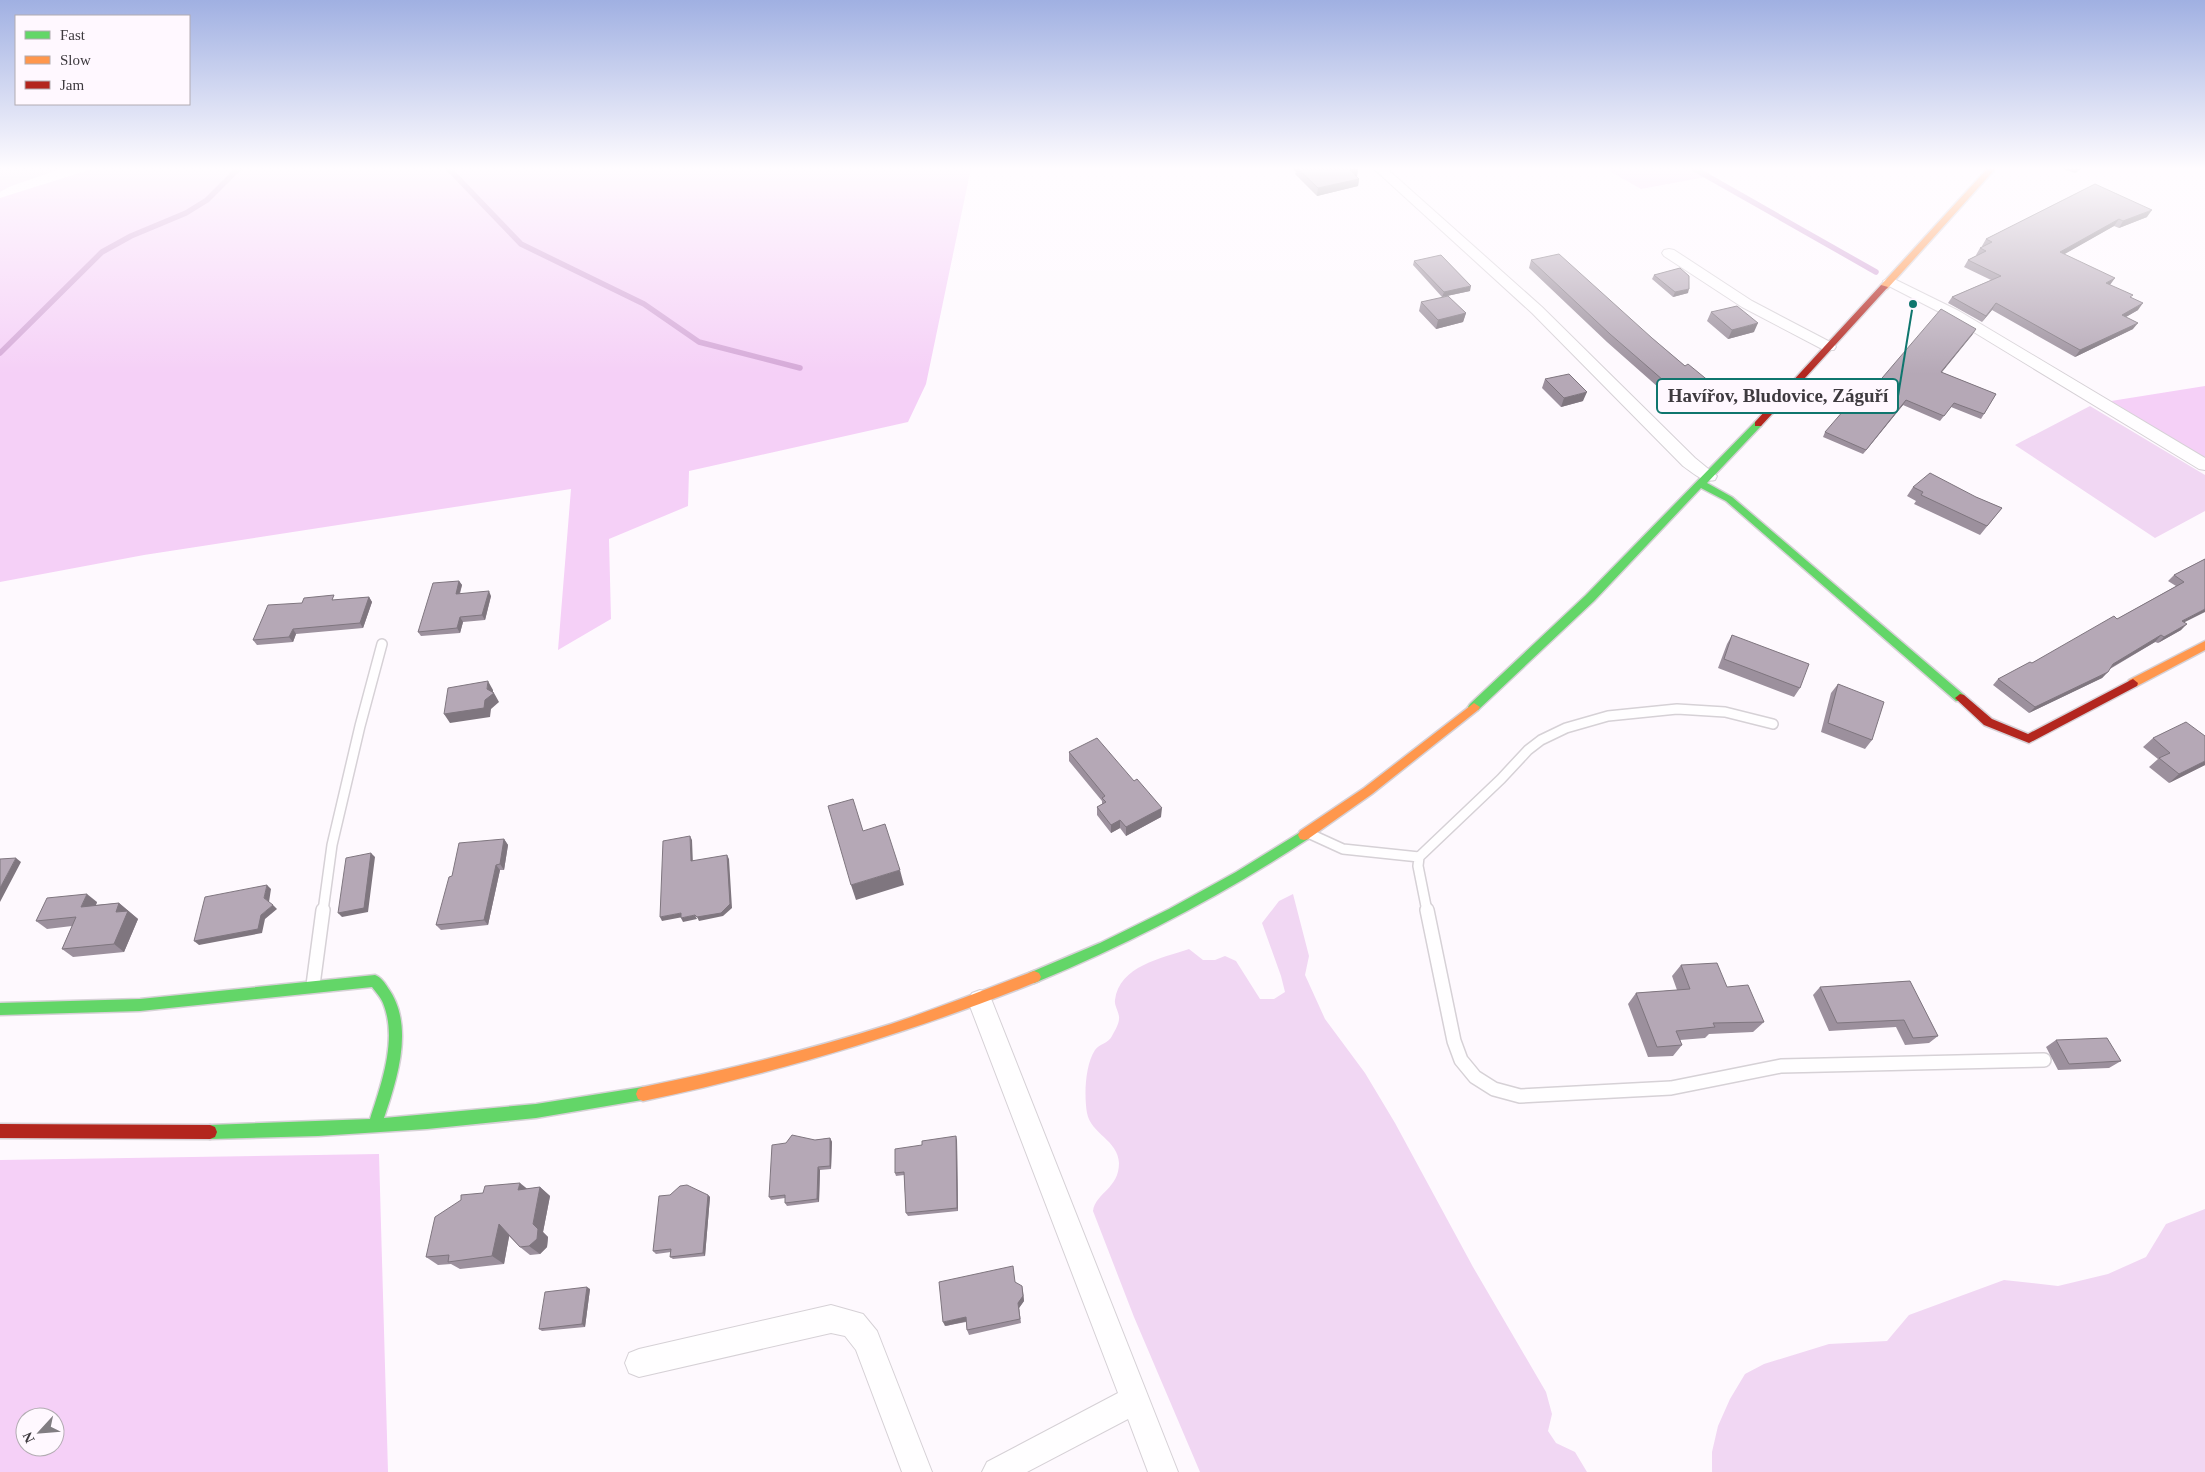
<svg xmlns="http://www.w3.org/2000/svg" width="2205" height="1472" font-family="Georgia,serif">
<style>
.green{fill:#f1d7f3}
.forest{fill:#f5d0f7;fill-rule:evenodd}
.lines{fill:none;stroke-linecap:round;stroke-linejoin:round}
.stream{stroke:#d5a9d8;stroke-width:5.5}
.lane-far1-casing{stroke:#d6d1d6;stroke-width:12}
.lane-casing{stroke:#d6d1d6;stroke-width:16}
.street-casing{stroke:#d6d1d6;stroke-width:2}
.fast-casing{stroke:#d6d1d6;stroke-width:3}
.slow-casing{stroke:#d6d1d6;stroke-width:3}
.jam-casing{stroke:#d6d1d6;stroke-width:3}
.lane-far1{stroke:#fffeff;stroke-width:9}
.lane{stroke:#fffeff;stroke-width:13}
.street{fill:#fffeff;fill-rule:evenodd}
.fast{fill:#63d668;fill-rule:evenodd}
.slow{fill:#ff974d;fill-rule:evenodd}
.jam{fill:#b3261e;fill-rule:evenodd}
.wall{fill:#9c909d}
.shaded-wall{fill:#7f767f}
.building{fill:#b5a8b6;stroke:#7f767f}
.leader{fill:none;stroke:#0f766e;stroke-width:2}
.callout-dot{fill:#0f766e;stroke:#fff8ff;stroke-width:2}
.callout{fill:#fff8ff;stroke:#0f766e;stroke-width:2}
.callout-label{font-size:19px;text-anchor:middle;font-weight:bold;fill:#3e3a3f}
</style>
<rect width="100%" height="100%" fill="#fef9fe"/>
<!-- green -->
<path class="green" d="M0,168H64L11,186L0,192Z
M2090,406L2205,475V511L2155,538L2015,445Z
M1293,894L1309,956L1305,975L1325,1019L1365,1073L1395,1123L1473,1267L1546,1392L1552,1414L1548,1431L1556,1443L1575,1452L1587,1472H1200L1134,1317L1093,1211C1096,1192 1119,1189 1119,1163C1118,1140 1091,1134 1087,1113C1084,1096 1085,1065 1095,1050C1099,1044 1109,1043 1112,1036C1114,1032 1119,1024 1119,1019C1120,1013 1114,1006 1115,1000C1119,966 1162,958 1189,949L1203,960H1215L1225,956L1236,961L1260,999H1274L1285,992L1281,976L1262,923L1279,901Z
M2205,1209V1472H1712V1452L1718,1426L1730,1399L1745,1374L1764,1364L1829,1344L1887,1341L1909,1315L2004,1280L2058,1286L2108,1274L2146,1257L2166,1224Z"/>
<!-- forest -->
<path class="forest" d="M95,168H971L926,384L908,422L689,471L688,506L609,539L611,619L558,650L571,489L144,555L0,582V198Z
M1604,168H1707L1711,176L1641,189Z
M2205,386V458L2111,401Z
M379,1154L388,1472H0V1160ZM25,1417H55V1447H25Z"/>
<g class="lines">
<!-- stream -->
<path class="stream" d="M448,168L521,244L644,304L699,342L800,368
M1693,168L1876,272
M0,353L102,252L131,236L186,213L207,200L239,168"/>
<!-- lane-far1 casing -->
<g class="lane-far1-casing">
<path id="lane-far1" d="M1308,833L1343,849L1419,857
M323,911L332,845L360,726L382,644
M1427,911L1418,866L1419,857L1501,779L1528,750L1541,740L1566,728L1608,716L1677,709L1725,712L1773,724"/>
</g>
<!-- lane casing -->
<g class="lane-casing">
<path id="lane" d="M1427,910L1454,1041L1461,1060L1475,1077L1494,1089L1520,1096L1671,1088L1781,1066L2044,1060
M313,985L323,910"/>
</g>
<!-- street casing -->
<g class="street-casing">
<path id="street" d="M1373,168H1386L1542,307L1695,458L1717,476L1715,480C1703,483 1693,473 1683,466L1532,313Z
M1669,249L1674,250L1752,301L1834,344L1836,347L1834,350H1824L1742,307L1664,256L1662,253L1664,250Z
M1890,277L1959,311L2205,458V470L2199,469L1949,317L1885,284L1883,281Z
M980,990L988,993L992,1001L1178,1472H1148L1128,1419L1027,1472H982L987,1462L1118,1393L968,1001L972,993Z
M831,1305L863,1314L877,1331L932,1472H902L856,1350L845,1336L831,1333L639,1377L629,1373L625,1363L629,1353L639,1349Z"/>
</g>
<!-- fast casing -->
<g class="fast-casing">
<path id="fast" d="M1758,421L1762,424L1761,426L1707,483L1732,497L1964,695L1965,698L1964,701H1956L1726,501L1701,488L1594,601L1478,710H1470L1468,707L1470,704L1586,595L1755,422Z
M1304,830L1308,831L1310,835L1308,839C1223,895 1133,942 1039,981L1034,983L1029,981L1027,977L1029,973L1100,943L1169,909L1236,872Z
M375,975C381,977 385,983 388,988C415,1025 397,1080 384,1118L536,1104L643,1087L648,1089L650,1094L648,1099L536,1118L427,1129L318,1136L210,1139L205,1137L203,1132L205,1127L210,1125L370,1119C381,1085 398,1039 383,1003C381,998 376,992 372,987L140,1011L0,1015V1003L140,999Z"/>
</g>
<!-- slow casing -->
<g class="slow-casing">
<path id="slow" d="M1988,168H1996L1887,289H1881V285Z
M2205,641V650L2137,686H2129L2128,683L2129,680Z
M1474,703L1480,707L1478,710L1372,794L1308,839L1304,840L1300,839L1298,835L1300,831L1364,788Z
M1034,971L1039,973L1041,977L1039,981C910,1033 779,1072 643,1101L638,1099L636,1094L638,1089L643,1087C727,1070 809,1050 891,1024C939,1008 986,989 1034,971Z"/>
</g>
<!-- jam casing -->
<g class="jam-casing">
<path id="jam" d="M1881,285L1888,287L1761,426H1755V422Z
M2133,679L2138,683L2137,686L2029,743L1984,725L1955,698L1960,694L1964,695L1992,719L2028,734Z
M0,1124L210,1125L215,1127L217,1132L215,1137L210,1139L0,1138Z"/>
</g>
<!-- lane-far1 -->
<use href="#lane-far1" class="lane-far1"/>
<!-- lane -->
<use href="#lane" class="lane"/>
<!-- street -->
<use href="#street" class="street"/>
<!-- fast -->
<use href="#fast" class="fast"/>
<!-- slow -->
<use href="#slow" class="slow"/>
<!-- jam -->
<use href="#jam" class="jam"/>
</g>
<!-- wall -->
<path class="wall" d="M1292,168H1358L1357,176H1355L1359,179L1358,186L1317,196L1295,174L1296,172Z
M2060,168H2082L2075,173Z
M2095,184L2147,217L2119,228L2114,226L2064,254L2110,285L2131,297L2138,310L2126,317L2133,329L2075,357L1992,310L1982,322L1948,303L1952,297L1991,280L1964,267L1968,260L1977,255H1976L1980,248L1983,246H1982L1986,239Z
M1531,260L1652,338L1685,366L1710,382L1706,391L1680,398L1674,393L1667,395L1607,342L1529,268Z
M1414,261L1470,291L1442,297L1413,265Z
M1654,275L1688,293L1673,297L1652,279Z
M1421,302L1466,313L1463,322L1436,329L1419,311Z
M1711,312L1754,332L1728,339L1707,321Z
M1973,334L1941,372L1996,394L1981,419L1951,407L1940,421L1903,405L1863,454L1823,437L1825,432L1859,405Z
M1545,379L1583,401L1561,407L1542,388Z
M1913,487L1976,497L2002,508L1980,535L1914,504L1916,501L1907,496Z
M2205,559L2184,622L2181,630L2158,643L2155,642L2110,669L2102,678L2029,713L1993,685L1998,679L2032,663L2117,619L2176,586L2168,581L2174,575Z
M459,581L462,585L460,594L491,596L485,620L463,622L460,633L421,636L418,632Z
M369,597L372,602L363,628L296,634L293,642L257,645L253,640L337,600Z
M1732,635L1800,688L1794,697L1718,668L1727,644Z
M1838,684L1872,740L1865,749L1821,732L1831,693Z
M2153,738L2205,765L2169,783L2149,767L2158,759L2143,747Z
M1069,752L1161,817L1126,836L1120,828L1111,833L1097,815V807L1102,804V801L1069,761Z
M504,839L508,845L504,870H500L488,925L441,930L436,925L452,876Z
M97,902L96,905L119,903L138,919L124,952L73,957L62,949L72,926L47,929L36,921Z
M1681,965L1727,987L1764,1022L1753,1032L1709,1034L1705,1038L1680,1040L1682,1045L1673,1056L1648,1057L1628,1004L1636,993L1677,990L1672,976Z
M1910,981L1938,1036L1929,1043L1905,1045L1896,1027L1829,1031L1813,995L1820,987Z
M2056,1040L2121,1061L2109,1068L2058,1070L2046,1047Z
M830,1138L832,1142L831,1169L820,1170L819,1202L787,1206L785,1203V1198L771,1200L769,1197L815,1140Z
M957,1140L958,1211L908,1216L906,1213L904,1175L896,1176L895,1173L922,1145Z
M540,1187L550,1196L543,1232L548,1237L547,1247L540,1254L530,1255L520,1247L509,1236L504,1264L460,1269L451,1264L438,1265L426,1257L526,1189Z
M708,1195L710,1197L705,1256L673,1259L670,1257L671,1252L656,1254L653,1251Z
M1015,1282L1023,1291L1024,1301L1019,1308L1021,1323L969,1335L967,1330L966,1322L945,1326Z
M590,1289L585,1327L542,1331L539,1329Z"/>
<!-- shaded-wall -->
<path class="shaded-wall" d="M1358,168L1357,176L1348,177L1350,170Z
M2079,168H2082L2075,173L2078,169Z
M1359,179L1358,186L1317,196L1318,188Z
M2152,210L2147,217L2119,228L2123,221Z
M2119,219L2114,226L2056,259L2060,252Z
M2115,278L2110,285L2101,290L2106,283Z
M1471,286L1470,291L1442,297L1444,292Z
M1689,289L1688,293L1673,297L1675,292Z
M1996,303L1992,310L1982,322L1986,316Z
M2143,303L2138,310L2117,322L2122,315Z
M1466,313L1463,322L1436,329L1438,320Z
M1758,323L1754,332L1728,339L1732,330Z
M2138,323L2133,329L2075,357L2080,350Z
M1976,329L1973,334L1938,377L1941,372Z
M1710,382L1706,391L1680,398L1683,390Z
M1678,385L1674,393L1667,395L1671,387Z
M1587,392L1583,401L1561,407L1564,398Z
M1906,400L1903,405L1863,454L1866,450Z
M459,581L462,585L458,598L456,594Z
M489,591L491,596L485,620L482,615Z
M369,597L372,602L363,628L360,623Z
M2205,609V612L2175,627L2182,621Z
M460,617L463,622L460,633L457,628Z
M2187,624L2181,630L2158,643L2164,637Z
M293,629L296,634L293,642L289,637Z
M2161,635L2155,642L2107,670L2113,664Z
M2108,672L2102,678L2029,713L2035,707Z
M488,681L493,690V694L494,693L499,702L491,709L490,717L450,723L444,714L487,689Z
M2205,761V765L2169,783L2179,774Z
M1162,808L1161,817L1126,836V827Z
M1120,820V828L1111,833V825Z
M690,836L692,840L693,865L691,861Z
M504,839L508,845L504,870L500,864Z
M371,853L375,857L368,912L342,917L338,913Z
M727,855L729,859L732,908L723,916L699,921L697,917Z
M16,858L21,862L0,902V888Z
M496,865L500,870L488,925L484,920Z
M900,870L904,885L856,900L851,885Z
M267,885L271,889L269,902L264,898Z
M87,894L97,902L92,915L81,907Z
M119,903L138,919L124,952L114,944L116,912Z
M273,905L277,909L265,919L262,933L199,945L194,941L261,915Z
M681,913L683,917L662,921L660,917Z
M695,915L697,919L683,922L681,918Z
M956,1136L957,1140L958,1211L957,1208Z
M830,1138L832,1142L831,1169L830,1166Z
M818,1167L820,1170L819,1202L817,1199Z
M520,1183L530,1191L518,1190Z
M540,1187L550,1196L543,1232L548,1237L547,1247L540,1254L529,1246Z
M708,1195L710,1197L705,1256L703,1253Z
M499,1224L510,1232L504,1264L492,1256Z
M1022,1286L1024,1301L1019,1308L1021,1323L1018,1303Z
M587,1287L590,1289L585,1327L582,1324Z
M966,1317L968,1321L945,1326L943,1322Z"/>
<!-- building -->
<path class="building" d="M1297,168H1358L1350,170L1359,179L1318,188Z
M2095,184L2152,210L2123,221L2119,219L2060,252L2115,278L2106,283L2133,295L2130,297L2143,303L2122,315L2138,323L2080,350L1996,303L1986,316L1952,297L2001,276L1968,260L1986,251L1980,248L1992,242L1986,239Z
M1559,254L1652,338L1685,366L1688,364L1710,382L1683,390L1678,385L1671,387L1610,334L1531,260Z
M1441,255L1471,286L1444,292L1414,261Z
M1680,268L1689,276V289L1675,292L1654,275Z
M1448,296L1466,313L1438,320L1421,302Z
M1737,306L1758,323L1732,330L1711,312Z
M1941,309L1976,329L1941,372L1996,394L1984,414L1954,403L1944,416L1906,400L1866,450L1825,432L1851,402L1859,405Z
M1569,374L1587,392L1564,398L1545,379Z
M1930,473L1976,497L2002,508L1987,526L1921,495L1923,492L1913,487Z
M2205,559V609L2182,621L2187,624L2164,637L2161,635L2113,664L2108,672L2035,707L1998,679L2030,662L2032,663L2114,616L2117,619L2184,582L2174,575Z
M459,581L456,594L489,591L482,615L460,617L457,628L418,632L433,583Z
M334,595L332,600L369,597L360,623L293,629L289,637L253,640L268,605L302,603L304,598Z
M1732,635L1809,664L1800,688L1724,659Z
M488,681L487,689L494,693L485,700L484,708L444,714L448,688Z
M1838,684L1884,702L1872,740L1828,723Z
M2186,722L2205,736V761L2179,774L2159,758L2170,753L2153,738Z
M1097,738L1134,781L1137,779L1162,808L1126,827L1120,820L1111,825L1097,807L1106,802L1102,798L1105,796L1069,752Z
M853,799L863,831L885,824L900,870L851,885L828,806Z
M690,836L691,861L727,855L730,904L721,913L697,917L695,915L681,918V913L660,917L663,841Z
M504,839L500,864L496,865L484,920L436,925L449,877L452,876L459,843Z
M371,853L364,908L338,913L346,858Z
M16,858L0,888V859Z
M267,885L264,898L273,905L261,915L258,929L194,941L205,897Z
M87,894L81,907L119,903L116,912L128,911L114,944L62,949L76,917L36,921L47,898Z
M1717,963L1727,987L1748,985L1764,1022L1713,1023L1715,1027L1676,1031L1682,1045L1657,1047L1636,993L1690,989L1681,965Z
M1910,981L1938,1036L1913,1038L1904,1020L1837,1023L1820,987Z
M2107,1038L2121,1061L2069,1064L2056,1040Z
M792,1135L815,1140L830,1138V1166L818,1167L817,1199L785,1203V1195L769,1197L772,1145L786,1143Z
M956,1136L957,1208L906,1213L904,1172L895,1173V1149L922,1145V1141Z
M520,1183L518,1190L540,1187L533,1224L538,1229L537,1239L529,1246L520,1247L499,1224L492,1256L448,1262L449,1255L426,1257L435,1217L461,1200V1195L483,1193L485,1186Z
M687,1185L708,1195L703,1253L670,1257L671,1249L653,1251L659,1196L670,1195L680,1186Z
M1013,1266L1015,1282L1022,1286L1023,1296L1018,1303L1020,1319L967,1330L966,1317L943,1322L939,1282Z
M587,1287L582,1324L539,1329L545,1292Z"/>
<!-- sky -->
<linearGradient id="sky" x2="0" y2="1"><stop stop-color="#a0b0e2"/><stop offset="0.45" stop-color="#fffcff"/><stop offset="1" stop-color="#fffcff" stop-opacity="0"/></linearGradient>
<rect width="2205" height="374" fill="url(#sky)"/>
<!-- callouts -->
<path class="leader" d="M1913 304L1898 396"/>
<circle class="callout-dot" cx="1913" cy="304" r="5"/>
<rect class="callout" x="1657" y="379" width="241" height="34" rx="5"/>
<g class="callout-label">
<text x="1778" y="402">Havířov, Bludovice, Záguří</text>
</g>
<!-- legend -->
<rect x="15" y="15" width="175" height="90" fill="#fff8ff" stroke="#b2acb2"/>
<rect x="25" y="31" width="25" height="8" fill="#63d668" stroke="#b2acb2"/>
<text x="60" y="40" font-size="15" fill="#3e3a3f">Fast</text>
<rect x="25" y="56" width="25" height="8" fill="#ff974d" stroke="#b2acb2"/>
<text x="60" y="65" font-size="15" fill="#3e3a3f">Slow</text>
<rect x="25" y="81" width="25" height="8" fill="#b3261e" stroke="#b2acb2"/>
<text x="60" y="90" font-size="15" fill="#3e3a3f">Jam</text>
<!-- north arrow -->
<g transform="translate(40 1432) rotate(244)"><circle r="24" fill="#fff8ff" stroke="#b2acb2"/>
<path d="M0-4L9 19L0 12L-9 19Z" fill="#817d82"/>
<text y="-8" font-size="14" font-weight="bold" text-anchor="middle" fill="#3e3a3f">N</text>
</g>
</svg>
